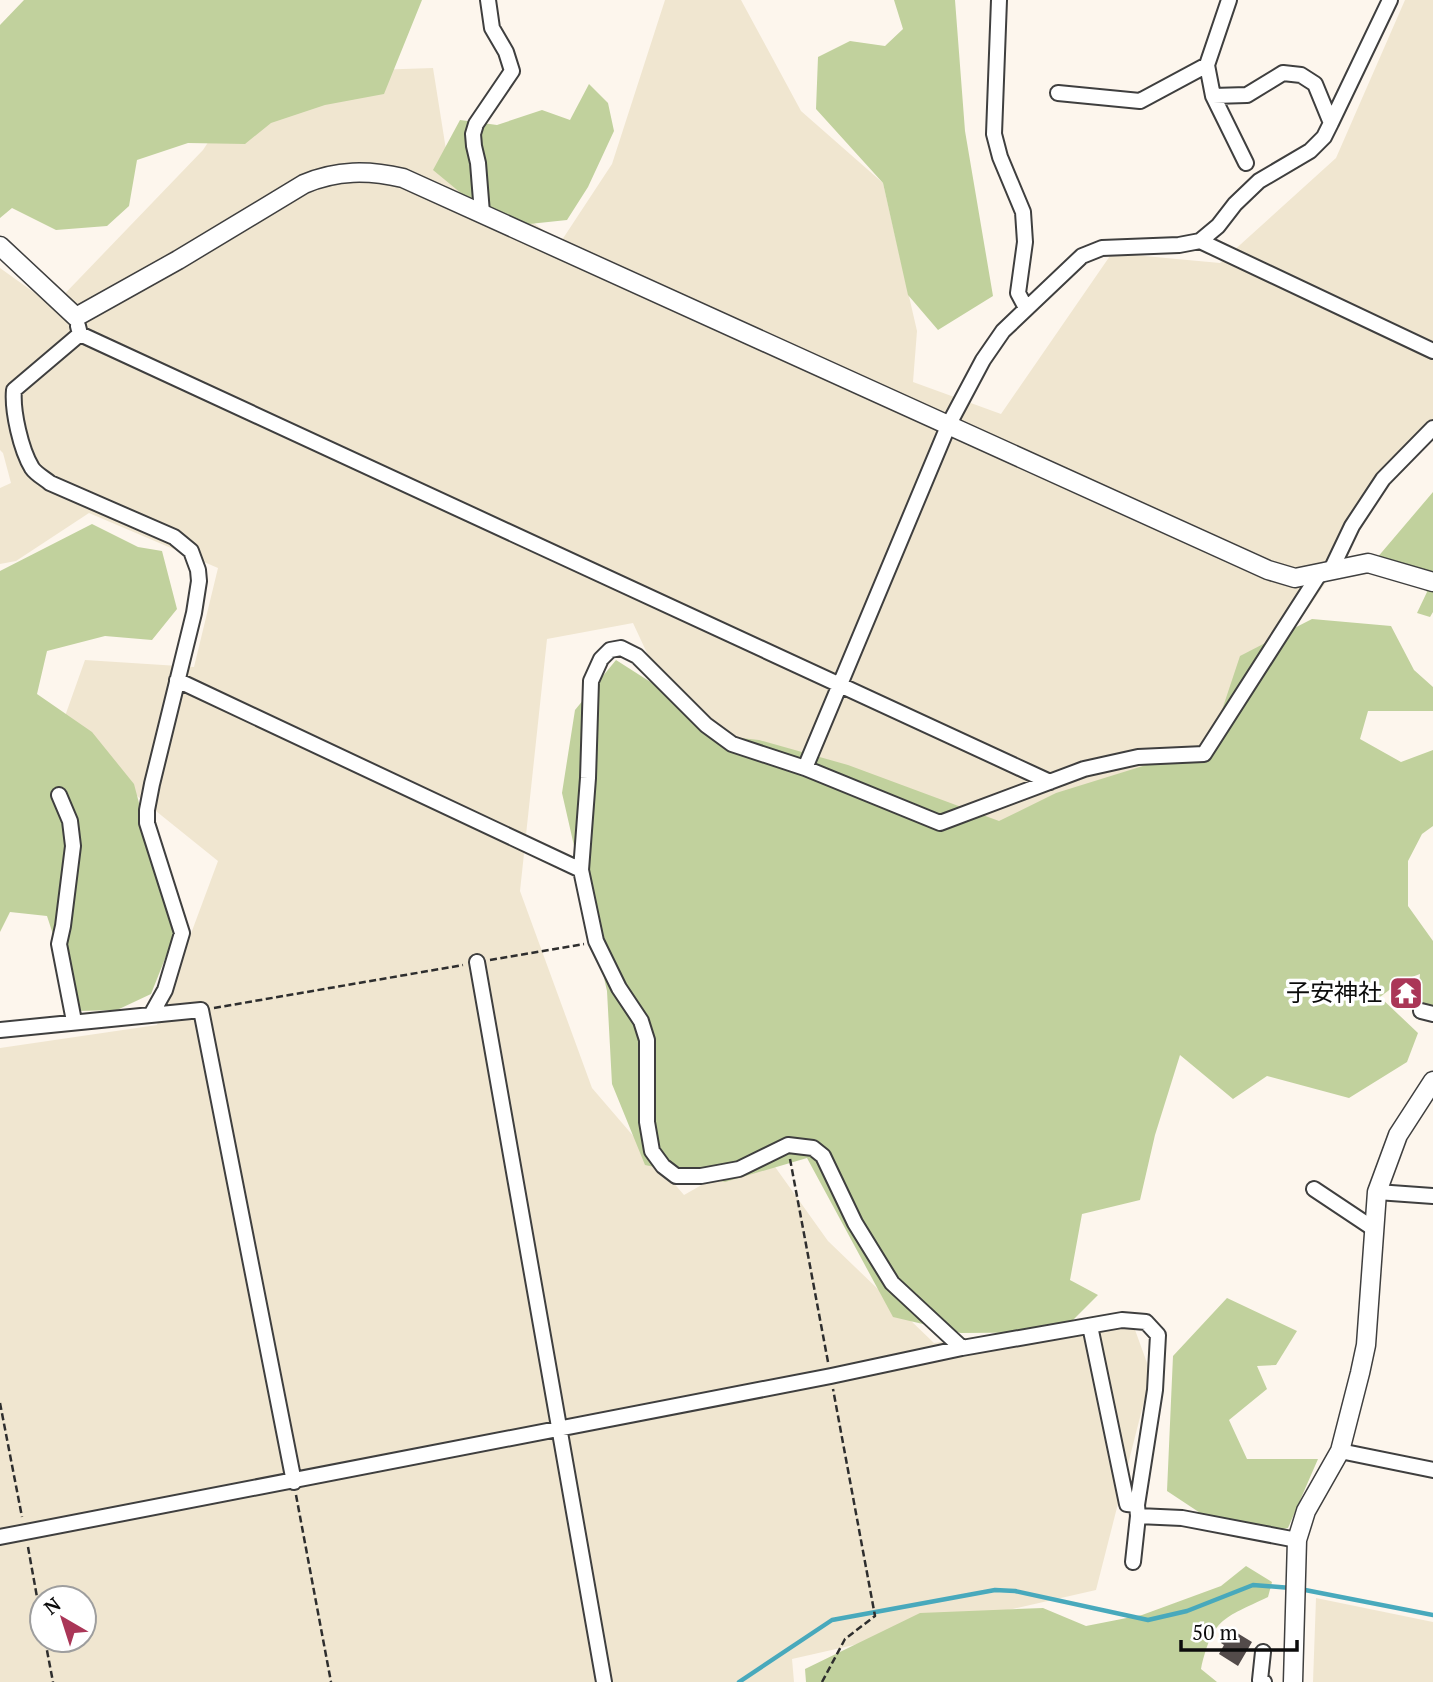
<svg xmlns="http://www.w3.org/2000/svg" width="1433" height="1682" font-family="'PT Serif','Noto Sans JP',serif">
<style>
.farmland{fill:#f0e6d0;fill-rule:evenodd}
.forest{fill:#c1d19d}
.lines{fill:none;stroke-linecap:round;stroke-linejoin:round}
.stream{stroke:#48a9bc;stroke-width:4.5}
.building{fill:#534b4a}
.minor-casing{stroke:#3f3f3f;stroke-width:18}
.tertiary-casing{stroke:#3f3f3f;stroke-width:21}
.path{stroke:#2e2e2e;stroke-width:2.5;stroke-dasharray:7 3.5;stroke-linecap:butt}
.minor{stroke:#fff;stroke-width:14}
.tertiary{stroke:#fff;stroke-width:18}
.labels{text-anchor:middle;stroke-width:7;stroke-linejoin:round;paint-order:stroke}
.poi-label{font-size:24px;fill:#0c0c0c;stroke:#fff;text-anchor:end}
</style>
<rect width="100%" height="100%" fill="#fdf6ed"/>
<!-- farmland -->
<path class="farmland" d="M665,0H741L801,111L883,183L917,331L913,382L1001,414L1112,253L1220,263L1336,158L1405,0H1433V433L1384,484L1346,553L1180,795L935,854L674,711L633,623L547,639L520,891L592,1088L684,1195L763,1150L828,1241L934,1343L1130,1316L1151,1374L1096,1590L792,1659L794,1682H0V1048L157,1025L218,861L59,733L85,660L194,667L218,568L89,513L16,561L0,564V488L11,483L3,453L0,450V268L53,306L203,150L253,74L433,68L447,156L560,243L612,164ZM42,1598H84V1640H42Z
M1316,1598L1433,1622V1682H1313Z"/>
<!-- forest -->
<path class="forest" d="M24,0H422L384,94L325,105L271,123L245,144L188,143L137,160L129,206L107,226L56,230L12,208L0,218V25Z
M894,0H955L965,131L993,296L938,330L908,295L883,183L816,109L818,57L850,41L885,46L903,29Z
M589,84L608,103L614,131L588,187L567,220L502,227L433,170L460,120L497,125L542,110L570,120Z
M1433,492V612L1430,617L1417,613L1427,592L1420,581L1365,572Z
M92,524L138,547L162,551L177,609L152,640L105,636L47,651L37,694L92,732L134,784L174,936L151,994L117,1010L78,1011L47,916L10,912L0,932V571Z
M1312,619L1391,626L1414,670L1433,687V711H1368L1360,739L1401,762L1433,750V826L1422,834L1408,861V906L1433,941V1013L1416,1019L1420,974L1401,981L1380,997L1418,1033L1407,1062L1349,1098L1267,1076L1233,1099L1180,1055L1155,1135L1140,1200L1082,1214L1070,1280L1098,1295L1061,1332L961,1333L893,1317L807,1158L725,1182L645,1165L612,1084L607,991L562,793L575,710L616,660L674,697L713,735L759,740L848,765L999,821L1056,793L1217,743L1222,710L1240,656Z
M1227,1298L1297,1331L1276,1365L1257,1366L1267,1389L1229,1420L1247,1459H1318L1288,1528L1238,1538L1167,1491L1173,1356Z
M1246,1566L1272,1582L1268,1597C1223,1619 1213,1617 1201,1669L1217,1682H806L805,1669L920,1613L1043,1608L1086,1626L1142,1615L1221,1586Z"/>
<g class="lines">
<!-- stream -->
<path class="stream" d="M1300,1589L1433,1615
M739,1682L832,1620L995,1590L1015,1591L1148,1620L1187,1611L1253,1585L1291,1588"/>
</g>
<!-- building -->
<path class="building" d="M1400,978L1416,985L1408,1006L1391,999Z
M1229,1628L1252,1642L1238,1666L1219,1654L1224,1645L1221,1643Z"/>
<g class="lines">
<!-- minor casing -->
<g class="minor-casing">
<path id="minor" d="M999,0L994,134L1000,157L1023,212L1025,242L1018,293L1026,308
M1229,0L1207,65L1213,96L1246,163
M1058,93L1140,101L1207,65
M1331,123L1390,0
M482,213L478,163L474,146L473,134L476,124L512,71L506,52L492,28L488,0
M1200,241L1433,351
M78,326L80,334L14,390C12,411 21,450 32,468C36,474 44,478 50,483L174,537L191,551L198,570L199,581L194,613L152,784L147,810V823L182,933L165,990L151,1015
M80,334L1050,782
M1331,570L1352,526L1383,479L1433,428
M177,680L581,870
M805,768L949,424L983,360L1003,331L1082,256L1102,248L1179,245L1200,241L1218,226L1235,204L1259,181L1310,151L1324,137L1331,123L1315,84L1301,75L1283,73L1247,95L1213,96
M59,795L70,821L73,846L63,926L59,944L74,1021
M477,962L604,1682
M1421,1011L1433,1014
M0,1030L201,1010L294,1482
M1314,1189L1374,1229
M1377,1192L1433,1196
M1090,1326L1127,1504L1137,1505
M962,1348L892,1283L855,1223L823,1156L813,1148L788,1145L739,1169L701,1176H676L663,1166L652,1151L647,1122V1040L641,1021L619,988L596,941L581,870L588,778L591,681L601,659L610,650L621,648L637,656L706,725L732,744L805,768L940,823L1084,769L1138,757L1204,754L1320,573
M1340,1451L1433,1470
M0,1537L831,1376L962,1348L1122,1320L1146,1322L1158,1335L1155,1390L1137,1505L1138,1516L1182,1518L1297,1540
M1133,1562L1138,1516
M1263,1652L1260,1680L1264,1682"/>
</g>
<!-- tertiary casing -->
<g class="tertiary-casing">
<path id="tertiary" d="M0,246L76,317L178,260L304,184C337,170 368,170 403,178L1268,570L1295,578L1368,563L1433,582
M1293,1682L1297,1540L1306,1511L1340,1451L1360,1373L1366,1345L1377,1192L1398,1135L1433,1081"/>
</g>
<!-- path -->
<path class="path" d="M490,960L584,944
M214,1008L463,965
M790,1159L828,1362
M0,1403L22,1517
M296,1495L331,1682
M28,1547L42,1625
M45,1640L53,1682
M822,1682L845,1639L875,1616L833,1389"/>
<!-- minor -->
<use href="#minor" class="minor"/>
<!-- tertiary -->
<use href="#tertiary" class="tertiary"/>
</g>
<!-- icons -->
<defs>
<g id="temple-square" transform="scale(1.75)"><rect x="-9" y="-9" width="18" height="18" rx="4" fill="#aa3657" stroke="#fff"/><path d="M0-6L5-2H3V0L6.5 2.5H4V6H1.5V3h-3V6H-4V2.5H-6.5L-3 0V-2H-5Z" fill="#fff"/></g>
</defs>
<g fill-rule="evenodd">
<use href="#temple-square" x="1406" y="993"/>
</g>
<g class="labels">
<!-- poi labels -->
<g class="poi-label">
<text x="1382" y="1001">子安神社</text>
</g>
</g>
<!-- north arrow -->
<g transform="translate(63 1619) rotate(321)"><circle r="33" fill="#ffffff" stroke="#9e9e9e" stroke-width="2"/>
<path d="M0-5L12 26L0 18L-12 26Z" fill="#aa3657"/>
<text y="-10" font-size="19" font-weight="bold" text-anchor="middle" fill="#0c0c0c">N</text>
</g>
<!-- scale -->
<path d="M1181 1640v10h116v-10" fill="none" stroke="#0c0c0c" stroke-width="3.5"/>
<text x="1192" y="1640" font-size="21" fill="#0c0c0c" stroke="#ffffff" stroke-width="5" paint-order="stroke">50 m</text>
</svg>
